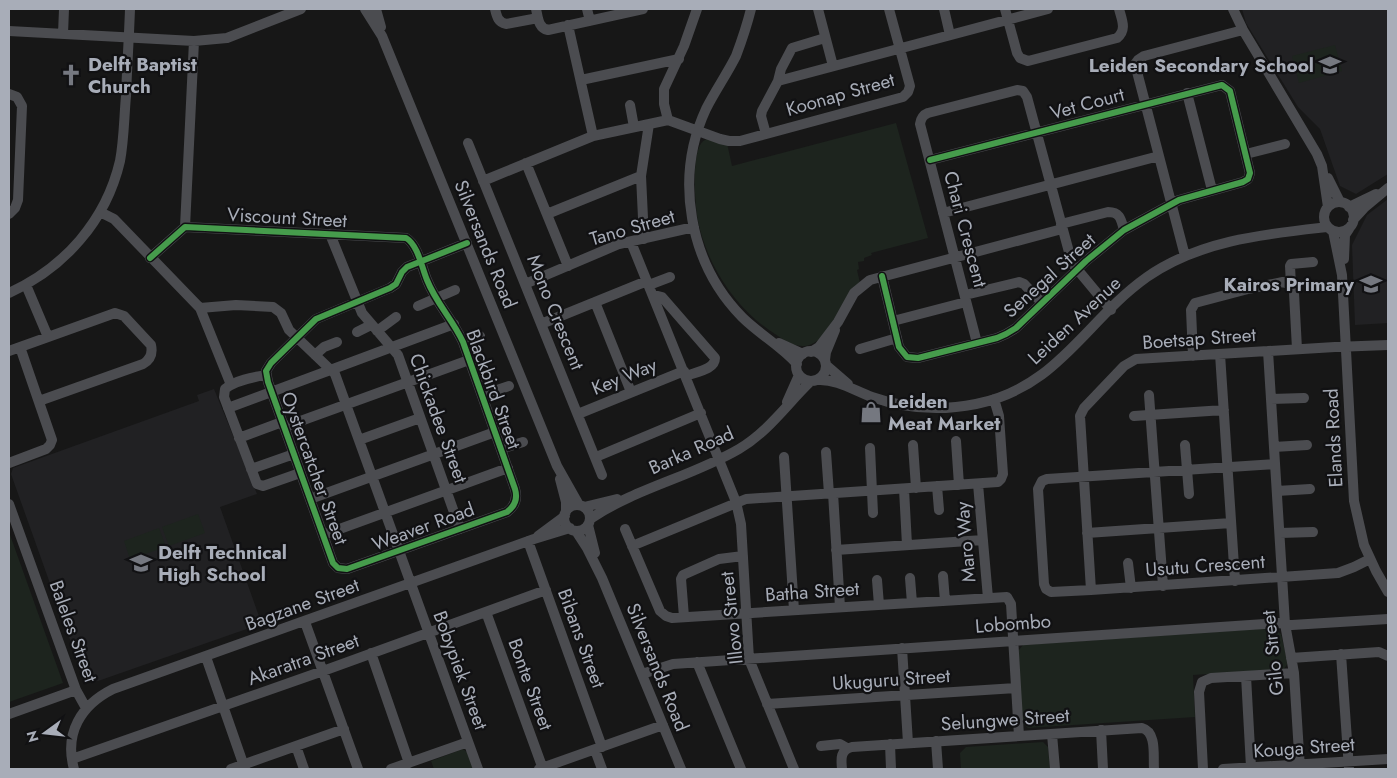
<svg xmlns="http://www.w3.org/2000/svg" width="1397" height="778" font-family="Jost,sans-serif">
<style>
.built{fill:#212123}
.green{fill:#1d241e}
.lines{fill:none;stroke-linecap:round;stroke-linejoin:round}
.minor{stroke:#4b4c50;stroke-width:10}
.cycleway-casing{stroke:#111113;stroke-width:9}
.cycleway{stroke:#469c4c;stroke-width:6}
.labels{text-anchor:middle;stroke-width:4.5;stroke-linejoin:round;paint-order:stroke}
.poi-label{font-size:19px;font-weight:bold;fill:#a8adb8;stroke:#111113;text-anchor:start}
.street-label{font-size:19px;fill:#a8adb8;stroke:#111113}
</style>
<rect width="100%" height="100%" fill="#171717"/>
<!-- built -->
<path class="built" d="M1242,9H1388V174L1356,194L1340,186L1320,129L1298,107L1246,23Z
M1388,199V323L1355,325L1352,245L1367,215Z
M214,389L257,494L220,507L260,619L258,625L98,681L83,676L11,474L13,468L199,401L197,395Z"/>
<!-- green -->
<path class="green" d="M1335,45L1342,71L1299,83L1292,56Z
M896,123L928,238L871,253L872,255L864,258V261L858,262L859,269L857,270L860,283L825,334C807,353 794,347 775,334C748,317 727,292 713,264C706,250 701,235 698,221C695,206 690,147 705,140C711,136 720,141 727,143L732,166Z
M198,514L205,533L169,546L162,527Z
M159,528L166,547L130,559L124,541Z
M9,532L63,683L9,702Z
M1273,628L1281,634L1288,663L1284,669L1193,675L1195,717L1028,728L1022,723L1018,651L1023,645Z
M1043,742L1048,747L1050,769H961L960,753L966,747Z
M463,749L467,752L473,769H434L431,761Z"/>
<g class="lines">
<!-- minor -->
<path class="minor" d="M365,9L382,36L557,466L579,505
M376,9L381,27
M495,9C497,17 498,22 506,24L538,18
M536,9C538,17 538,28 548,30L643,9
M587,9L590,21
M751,9C747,25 742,40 736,56C727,74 715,91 706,109C674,178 689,263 742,317C759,334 781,346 797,364
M818,9L833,66
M944,9L950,35
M1005,9L1017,53L1020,58L1028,61L1117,38C1127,30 1122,20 1119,9
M1233,9L1243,30L1317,154L1322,166L1328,207
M568,25L593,136
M9,31L194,41L227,38L301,9
M63,34L64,9
M581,80L679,59
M778,81L781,69L792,48L825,38
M1187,93L1212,190
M9,94L17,97L22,106L18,200L15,208L9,214
M630,105L634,127
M668,120L664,104V89L684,46L697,9
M766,134L761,116L762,111L778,81L1048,9
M468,143L602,475
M1246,154L1285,144
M526,163L568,266
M1328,178L1340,202
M483,181L593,136L668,120L720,139L729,141H740L903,97L908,92L910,86L889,9
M1324 217a15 15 0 1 1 30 0a15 15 0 1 1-30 0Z
M1349,207L1376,194
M100,212L114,219L200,308L231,385
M943,213L1159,156
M547,214L641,176
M1353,220L1364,208L1388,188
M1061,224L1108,212C1120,212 1121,219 1124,230
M185,227L194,41
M1333,231L1342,275L1354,501L1364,545L1376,571L1388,592
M330,234L362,313L398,355L460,529
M644,239L641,176L649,124
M631,242L736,502L741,524L749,659L794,769
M1185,256L1135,64L1138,60L1144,56L1243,30
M150,258L185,227L406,238C418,245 422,268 427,280C436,303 453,320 463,342L515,489C518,499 515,506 507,512L347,569L338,568L333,563L268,382L266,371L271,363L316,319L390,288L396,284L402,272L407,267L467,243
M1344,259L1345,235L1349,229
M882,276L899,347L907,357L918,358L997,338L1006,334L1016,328L1086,261L1124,230L1179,200L1243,182L1248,179L1250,173L1230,91L1222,85L930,160
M525,284L619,244L694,227
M26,285L48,337
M649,285L670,277
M9,293C64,268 106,221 120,161C124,140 124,118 126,96C127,67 129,38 130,9
M965,295L1019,282L1024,284L1042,303
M653,296H658L662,297L715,358C715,370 695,372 686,376
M595,302L631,392
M418,306L455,290
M200,308L236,305L273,307L281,313L289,330L335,374L478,769
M893,321L966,302
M541,324L647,281
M377,331L396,317
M357,332L371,325
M463,342L480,336
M779,343L803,354
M977,343L920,124C921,118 923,115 928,113L1017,90L1023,91L1027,97L1072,263L1111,310
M860,349L897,338
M1297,349L1294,293L1291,285L1290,266L1291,264L1313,262
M9,351L115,313L124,316L151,345C153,354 150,360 143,364L39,401
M1268,351L1285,624L1294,673L1300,769
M796 366a15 15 0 1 1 30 0a15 15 0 1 1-30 0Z
M811,352L819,347L838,322L854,293L870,280L1062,229
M1220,354L1235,581
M315,355L324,347L337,342
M1193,356L1191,310L1195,303L1248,289L1283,282L1291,285
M825,360L826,352L835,330
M826,365L848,384
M266,375C254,377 235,380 225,389L224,397L257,484L263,486L300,473
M818,380C837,379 855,391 872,397C906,409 941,411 976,404C1059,387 1085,321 1147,277C1200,240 1266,234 1328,227
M482,395L509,386
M1149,395L1163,586
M1271,399L1304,398
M787,402L799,375
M228,408L454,324
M578,414L684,371
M1134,416L1224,410
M284,427L469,360
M239,438L282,422
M359,440L420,418
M956,441L959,485
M913,445L916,488
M1185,445L1189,494
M1274,447L1307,445
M870,448L873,513
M501,449L523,442
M826,452L829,494
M596,457L701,413
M784,457L794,610
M9,463L46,449L50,445L52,440L20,347
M1275,464L1047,479L1042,481L1038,489L1044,584L1046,589L1051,592L1091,590L1338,573L1354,567L1370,559
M251,469L294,454
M560,479L566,502V512
M978,484L988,598
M937,486L939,510
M904,489L907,545
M1277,491L1310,489
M833,493L840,607
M310,499L495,432
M9,504L76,690L86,708
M564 518a13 13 0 1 1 26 0a13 13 0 1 1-26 0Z
M584,507L617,499
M590,519C636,488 691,477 739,449C768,432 787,404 811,381
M588,525L595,553
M625,529L660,611L666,616L672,618L1007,597L1011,604L1019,736
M576,531L587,548L602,578L681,769
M1087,533L1231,523
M1280,533L1313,532
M323,535L508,468
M538,536L565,516
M528,541L602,747
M632,546L746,499L998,482L1001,479L1003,474L999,416L994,399
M836,550L983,540
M1128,563L1131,588
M943,576L945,601
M910,578L912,603
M877,580L879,605
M1091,590L1080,416L1084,408L1124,366L1136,359L1335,347L1388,345
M486,612L543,769
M684,617L681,579L683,575L719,559L743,556
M305,622L358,769
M902,648L908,743
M371,653L409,763
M1341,654L1349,769
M206,657L245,769
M1291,658L1379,652L1388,656
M697,662L741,769
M642,674L673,664L1279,623L1292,625L1388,619
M1246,676L1251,767
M767,704L1016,688
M9,714L76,690
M1101,730L1103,769
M1052,734L1055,769
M936,741L938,769
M890,744L891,769
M296,746L304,769
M821,746L840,744L847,748
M595,750L602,769
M72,759L323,671L546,590
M74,769C64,733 81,705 113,689L534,539L570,528
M231,769L344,729
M391,769L468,742
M539,769L663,725
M842,769C841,759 840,750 852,747L1142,728C1157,732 1153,756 1154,769
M1203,769L1199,692L1202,682L1211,678L1294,673
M1223,769L1388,759"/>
<!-- cycleway casing -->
<g class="cycleway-casing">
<path id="cycleway" d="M150,258L185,227L406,238C418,245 422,268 427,280C436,303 453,320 463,342L515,489C518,499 515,506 507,512L347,569L338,568L333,563L268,382L266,371L271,363L316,319L390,288L396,284L402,272L407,267L467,243
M882,276L899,347L907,357L918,358L997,338L1006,334L1016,328L1086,261L1124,230L1179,200L1243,182L1248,179L1250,173L1230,91L1222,85L930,160"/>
</g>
<!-- cycleway -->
<use href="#cycleway" class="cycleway"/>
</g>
<!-- icons -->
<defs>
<g id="school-bare" transform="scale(1.725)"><path d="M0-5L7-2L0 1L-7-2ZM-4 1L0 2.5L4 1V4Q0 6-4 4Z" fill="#757880" stroke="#111113" stroke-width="2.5" paint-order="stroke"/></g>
<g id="church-bare" transform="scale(1.725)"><path d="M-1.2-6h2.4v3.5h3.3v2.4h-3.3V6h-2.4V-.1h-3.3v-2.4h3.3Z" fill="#757880" stroke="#111113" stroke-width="2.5" paint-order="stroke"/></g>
<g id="shop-bare" transform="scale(1.725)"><path d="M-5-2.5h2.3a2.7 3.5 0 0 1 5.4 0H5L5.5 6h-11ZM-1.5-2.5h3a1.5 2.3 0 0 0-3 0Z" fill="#757880" stroke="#111113" stroke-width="2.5" paint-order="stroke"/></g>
</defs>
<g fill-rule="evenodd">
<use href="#school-bare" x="1330" y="65"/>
<use href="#church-bare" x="71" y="75"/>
<use href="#school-bare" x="1371" y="284"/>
<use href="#shop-bare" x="871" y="412"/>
<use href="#school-bare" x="141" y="563"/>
</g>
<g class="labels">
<!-- poi labels -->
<g class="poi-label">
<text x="88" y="71">Delft Baptist<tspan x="88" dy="22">Church</tspan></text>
<text x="1314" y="72" text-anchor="end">Leiden Secondary School</text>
<text x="1354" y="291" text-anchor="end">Kairos Primary</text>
<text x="888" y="408">Leiden<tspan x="888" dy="22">Meat Market</tspan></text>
<text x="158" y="559">Delft Technical<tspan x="158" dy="22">High School</tspan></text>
</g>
<!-- street labels -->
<g class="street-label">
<text transform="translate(840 94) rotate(-16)" y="7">Koonap Street</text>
<text transform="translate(1087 103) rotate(-15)" y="7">Vet Court</text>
<text transform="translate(287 217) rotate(3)" y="7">Viscount Street</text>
<text transform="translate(632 227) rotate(-16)" y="7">Tano Street</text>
<text transform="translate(966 229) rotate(75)" y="7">Chari Crescent</text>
<text transform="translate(486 244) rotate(68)" y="7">Silversands Road</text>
<text transform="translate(1049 275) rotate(-42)" y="7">Senegal Street</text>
<text transform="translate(556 312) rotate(68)" y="7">Mono Crescent</text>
<text transform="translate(1074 320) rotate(-43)" y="7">Leiden Avenue</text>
<text transform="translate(1199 338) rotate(-4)" y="7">Boetsap Street</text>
<text transform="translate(624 376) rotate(-22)" y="7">Key Way</text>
<text transform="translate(494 389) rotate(70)" y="7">Blackbird Street</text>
<text transform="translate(439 418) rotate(70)" y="7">Chickadee Street</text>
<text transform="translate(1333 438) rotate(-93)" y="7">Elands Road</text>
<text transform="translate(691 450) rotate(-24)" y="7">Barka Road</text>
<text transform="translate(315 468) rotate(70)" y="7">Oystercatcher Street</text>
<text transform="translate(423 526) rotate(-20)" y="7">Weaver Road</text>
<text transform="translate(965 542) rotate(-95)" y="7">Maro Way</text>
<text transform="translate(1205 565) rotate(-4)" y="7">Usutu Crescent</text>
<text transform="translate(812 591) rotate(-4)" y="7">Batha Street</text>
<text transform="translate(302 604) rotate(-20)" y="7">Bagzane Street</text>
<text transform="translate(731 618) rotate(-96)" y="7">Illovo Street</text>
<text transform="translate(1013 623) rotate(-4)" y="7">Lobombo</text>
<text transform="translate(74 631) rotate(70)" y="7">Baleles Street</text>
<text transform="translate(582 638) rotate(70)" y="7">Bibans Street</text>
<text transform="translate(1272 653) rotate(-96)" y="7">Gilo Street</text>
<text transform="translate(303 659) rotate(-20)" y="7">Akaratra Street</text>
<text transform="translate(658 667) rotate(68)" y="7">Silversands Road</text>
<text transform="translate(461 670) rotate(70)" y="7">Bobypiek Street</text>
<text transform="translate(891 679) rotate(-4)" y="7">Ukuguru Street</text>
<text transform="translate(531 684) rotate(70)" y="7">Bonte Street</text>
<text transform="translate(1005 719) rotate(-4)" y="7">Selungwe Street</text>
<text transform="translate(1304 747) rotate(-4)" y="7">Kouga Street</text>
</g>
</g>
<!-- border -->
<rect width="1397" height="778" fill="none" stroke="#a8adb8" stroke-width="20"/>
<!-- north arrow -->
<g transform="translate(45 733) rotate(255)" stroke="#111113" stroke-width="4" paint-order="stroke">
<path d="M0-4L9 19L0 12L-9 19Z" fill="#a8adb8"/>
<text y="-8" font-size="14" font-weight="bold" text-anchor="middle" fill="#a8adb8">N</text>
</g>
</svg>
